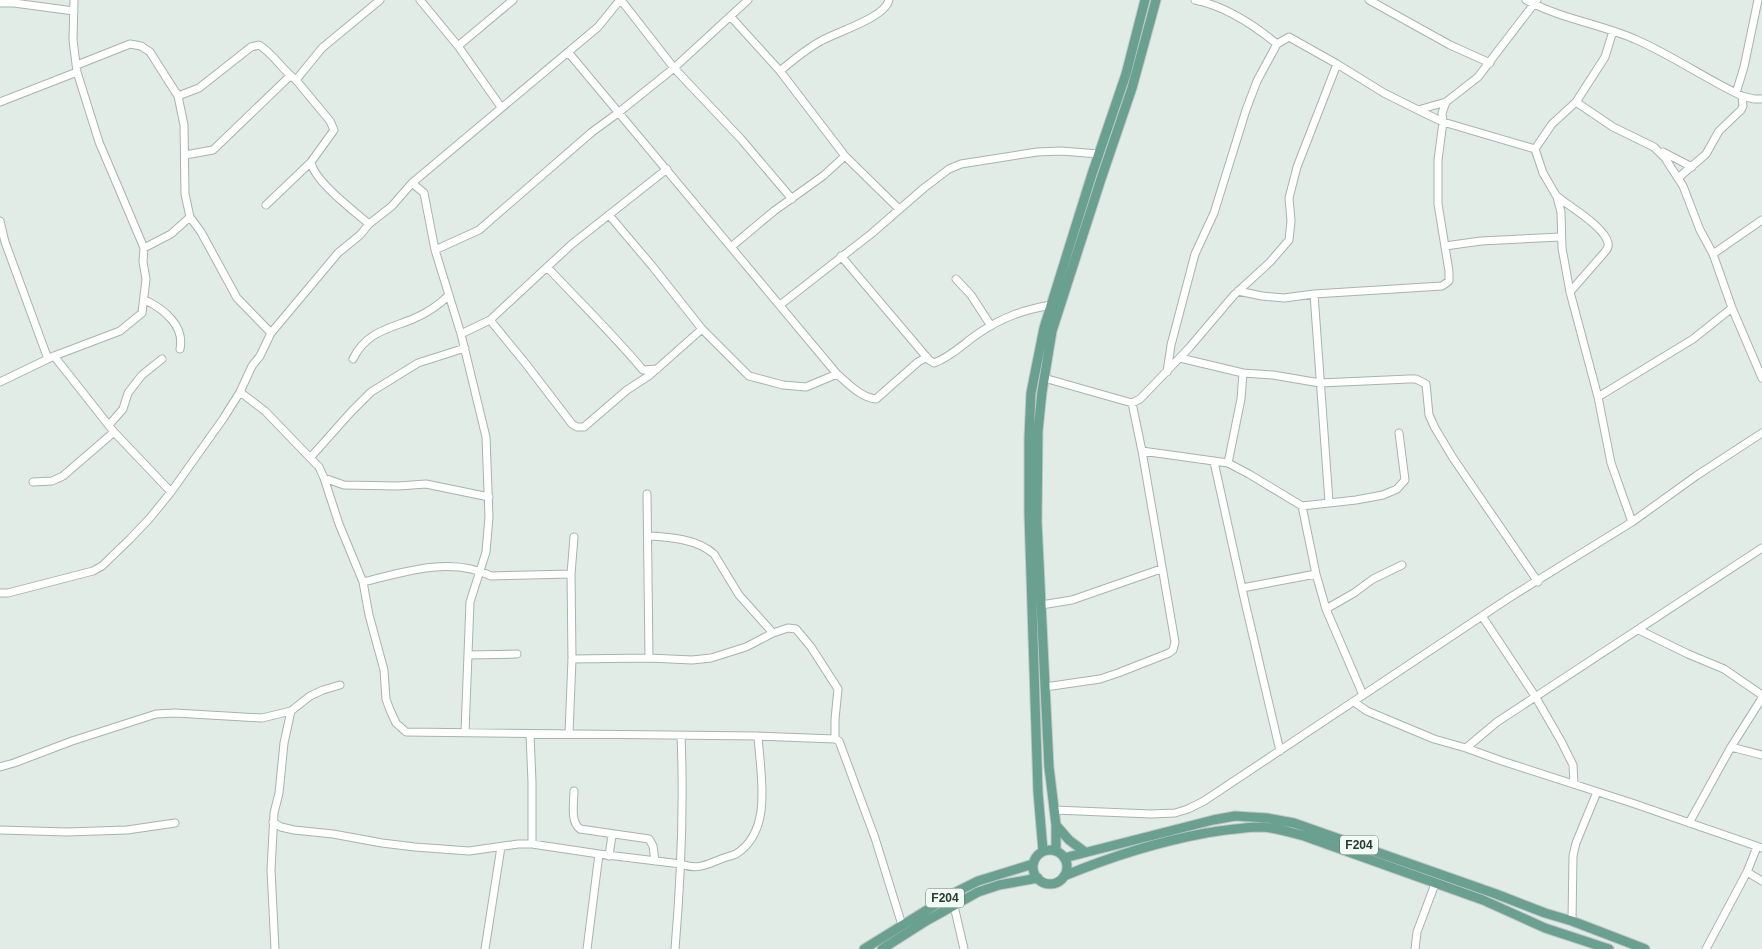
<svg xmlns="http://www.w3.org/2000/svg" width="1762" height="949" font-family="Helvetica,sans-serif">
<style>
.lines{fill:none;stroke-linecap:round;stroke-linejoin:round}
.minor-casing{stroke:#a5b4ae;stroke-width:9}
.major-casing{stroke:#c1c8c6;stroke-width:11}
.minor{stroke:#fff;stroke-width:7}
.major{stroke:#69a08f;stroke-width:9}
.labels{text-anchor:middle;stroke-width:5;stroke-linejoin:round;paint-order:stroke}
.shield{fill:#f3f9f5;stroke:#61756e;stroke-width:1}
.shield-label{font-size:12px;font-weight:bold;fill:#233c34}
</style>
<rect width="100%" height="100%" fill="#e2ece7"/>
<g class="lines">
<!-- minor casing -->
<g class="minor-casing">
<path id="minor" d="M420,0L458,46L501,107
M621,0L674,68L741,139L792,199
M1195,0C1225,6 1254,25 1277,44L1289,37L1337,64L1384,93L1418,110L1443,122L1535,149
M1369,0L1450,45L1490,63
M1526,0C1561,19 1601,24 1637,40C1673,56 1706,79 1742,96L1754,99H1762
M0,3H14L74,11
M731,17L780,71L845,156L899,209
M1613,31L1605,57L1576,102L1552,124L1535,149L1543,173L1557,197L1561,212L1562,248L1570,292L1598,397L1611,463L1632,522
M458,46L513,0
M568,52L837,374C849,384 860,397 876,399L918,362L927,357
M77,65L130,44L141,46L150,52L178,96L184,125L185,194L190,217L201,232L237,298L271,333
M780,71C793,60 806,49 821,41C836,32 885,18 889,0
M1736,93L1744,67L1758,0
M178,96L199,88L251,47L259,45C274,54 282,70 296,80
M0,102L77,72
M1576,102L1613,127L1654,147L1665,158L1683,186L1700,230L1713,254L1732,308L1762,378
M1418,110L1446,102L1478,77L1537,0
M1663,152L1692,167
M185,155L213,150L290,76
M1678,178L1706,154L1719,131L1741,110L1743,106L1742,96
M412,183L424,193L435,250L461,334L486,437L489,517L486,552L470,602L465,732
M1558,197C1570,207 1605,227 1608,243C1609,247 1607,250 1604,253L1570,292
M266,205L311,162
M609,215L653,267L702,329L749,376L783,385L806,387L837,374
M0,221L5,242L48,359
M369,224C354,211 314,181 311,162L334,130L330,121L296,80L322,48L380,0
M1445,246L1481,241L1561,237
M731,247L774,211L823,176L845,156
M144,248L171,234L190,217
M435,250L479,230L592,132L618,113L674,68L748,0
M1713,254L1762,220
M841,256L929,360L934,363C951,357 964,343 979,333C1003,317 1023,310 1051,305
M547,267C579,301 613,334 643,370L657,369
M956,279L971,295L991,326
M1238,291L1262,296L1284,298L1314,294L1442,286L1449,281V271L1438,204V160L1443,122L1442,113L1446,102
M1314,294L1329,502
M145,300C164,309 185,326 180,349
M780,305L871,234L924,188L949,169L961,164L1037,152L1061,151L1099,154
M490,320L526,364L572,424L577,427H584L627,390L650,375L702,329
M461,334L490,320L572,244L667,169
M54,356L114,432L171,492
M1180,358L1243,373
M353,359C366,332 388,329 413,319C427,313 439,305 449,295
M1167,372L1171,345L1195,254L1214,213L1246,110L1257,81L1277,44
M1044,378L1132,403L1140,399L1189,348L1234,295L1270,262L1289,240L1291,221L1289,198L1297,167L1337,64
M0,382L54,356L120,331L142,313L146,279L143,262L144,248L99,142L77,72L73,40L74,0
M240,392L265,411L319,467L324,478L339,524L363,582L369,615L384,670L386,699L390,710L396,723L406,732L758,736L835,739L839,741L875,838L902,925
M1598,397L1693,339L1732,308
M109,425L123,409L128,393L142,375L162,359
M1142,451L1228,463L1249,474L1302,506L1356,500L1383,495L1397,489L1405,480L1399,433
M310,458L351,412L371,392L418,363L465,348
M1214,462L1245,602L1280,751
M1228,463L1241,399L1243,373L1273,375L1320,383L1409,379H1416L1426,384L1429,415L1435,428L1453,458L1538,582
M324,478L344,485L398,486L426,484L489,497
M33,482L52,481L63,476L114,432
M647,494L649,658
M1302,506L1316,574L1326,609L1363,695
M648,536C670,537 697,539 714,554L739,595L773,633
M363,582C404,572 451,556 491,576L571,574
M1242,588L1316,574
M0,593H8L93,571L102,566L130,539L149,519L171,492L223,419L240,392L252,366L260,356L271,333L338,253L360,235L369,224L392,206L412,183L598,27L620,0
M1041,605L1072,600L1161,569
M1326,609L1354,593L1373,579L1402,565
M1482,616L1535,696L1561,741L1573,765L1574,784
M1639,630L1688,654L1724,669L1762,695
M468,655L517,654
M572,659L649,658L692,660L711,658L746,647L773,633L788,628L796,629L811,647L838,689L835,719V739
M1045,687L1100,679L1118,673L1169,653L1173,650L1175,642L1142,451L1132,403
M1354,702L1367,711L1434,739L1466,748L1502,761L1632,803L1762,848
M569,733L572,659L571,574L574,537
M530,734L532,782V844
M1731,747L1762,755
M1466,748L1497,722L1762,548
M0,767L14,763L72,741L156,714L175,713L262,718L291,711L310,696L323,690L340,685
M574,791C574,802 570,822 580,829L649,839L653,846L655,861
M1054,810L1151,814L1175,813L1188,809L1204,801L1509,598L1632,522L1696,476L1762,433
M273,822L281,827L294,830L333,834L382,843L415,847L469,851L518,844H532L599,854L681,864C696,870 707,865 721,859C726,857 731,856 736,854C774,830 760,773 758,736
M1689,823L1731,747L1762,698
M0,830L67,832L127,830L175,823
M609,856L612,835
M1747,872L1762,881
M954,906L964,949
M1572,921L1573,856L1576,843L1597,792
M275,949L271,870L274,813L279,793L284,743L291,711
M485,949L501,847
M587,949L599,854
M675,949C681,878 684,807 681,736
M1415,949L1417,932L1435,884
M1706,949L1747,872L1757,847"/>
</g>
<!-- major casing -->
<g class="major-casing">
<path id="major" d="M1056,825L1069,840L1085,852
M1033 867a17 17 0 1 1 34 0a17 17 0 1 1-34 0Z
M1043,851L1038,792L1029,514V438L1031,393L1044,328L1092,174L1126,74L1145,0
M1056,851V825L1049,767L1037,522L1038,431L1042,392L1052,331L1101,179L1132,88L1156,0
M1064,858L1213,820L1235,816L1267,818L1294,823L1496,894L1545,913L1572,921L1645,949
M1064,876C1110,857 1157,842 1206,833C1225,830 1243,827 1263,827C1276,828 1290,832 1304,836L1483,900L1545,928L1609,949
M864,949L956,892L978,881L1033,864
M882,949L926,921L978,892L999,885L1038,878"/>
</g>
<!-- minor -->
<use href="#minor" class="minor"/>
<!-- major -->
<use href="#major" class="major"/>
</g>
<g class="labels">
<!-- shield labels -->
<g class="shield">
<rect x="1340" y="835.5" width="38" height="19" rx="4"/>
<rect x="926" y="888.5" width="38" height="19" rx="4"/>
</g>
<g class="shield-label">
<text x="1359" y="849">F204</text>
<text x="945" y="902">F204</text>
</g>
</g>
</svg>
